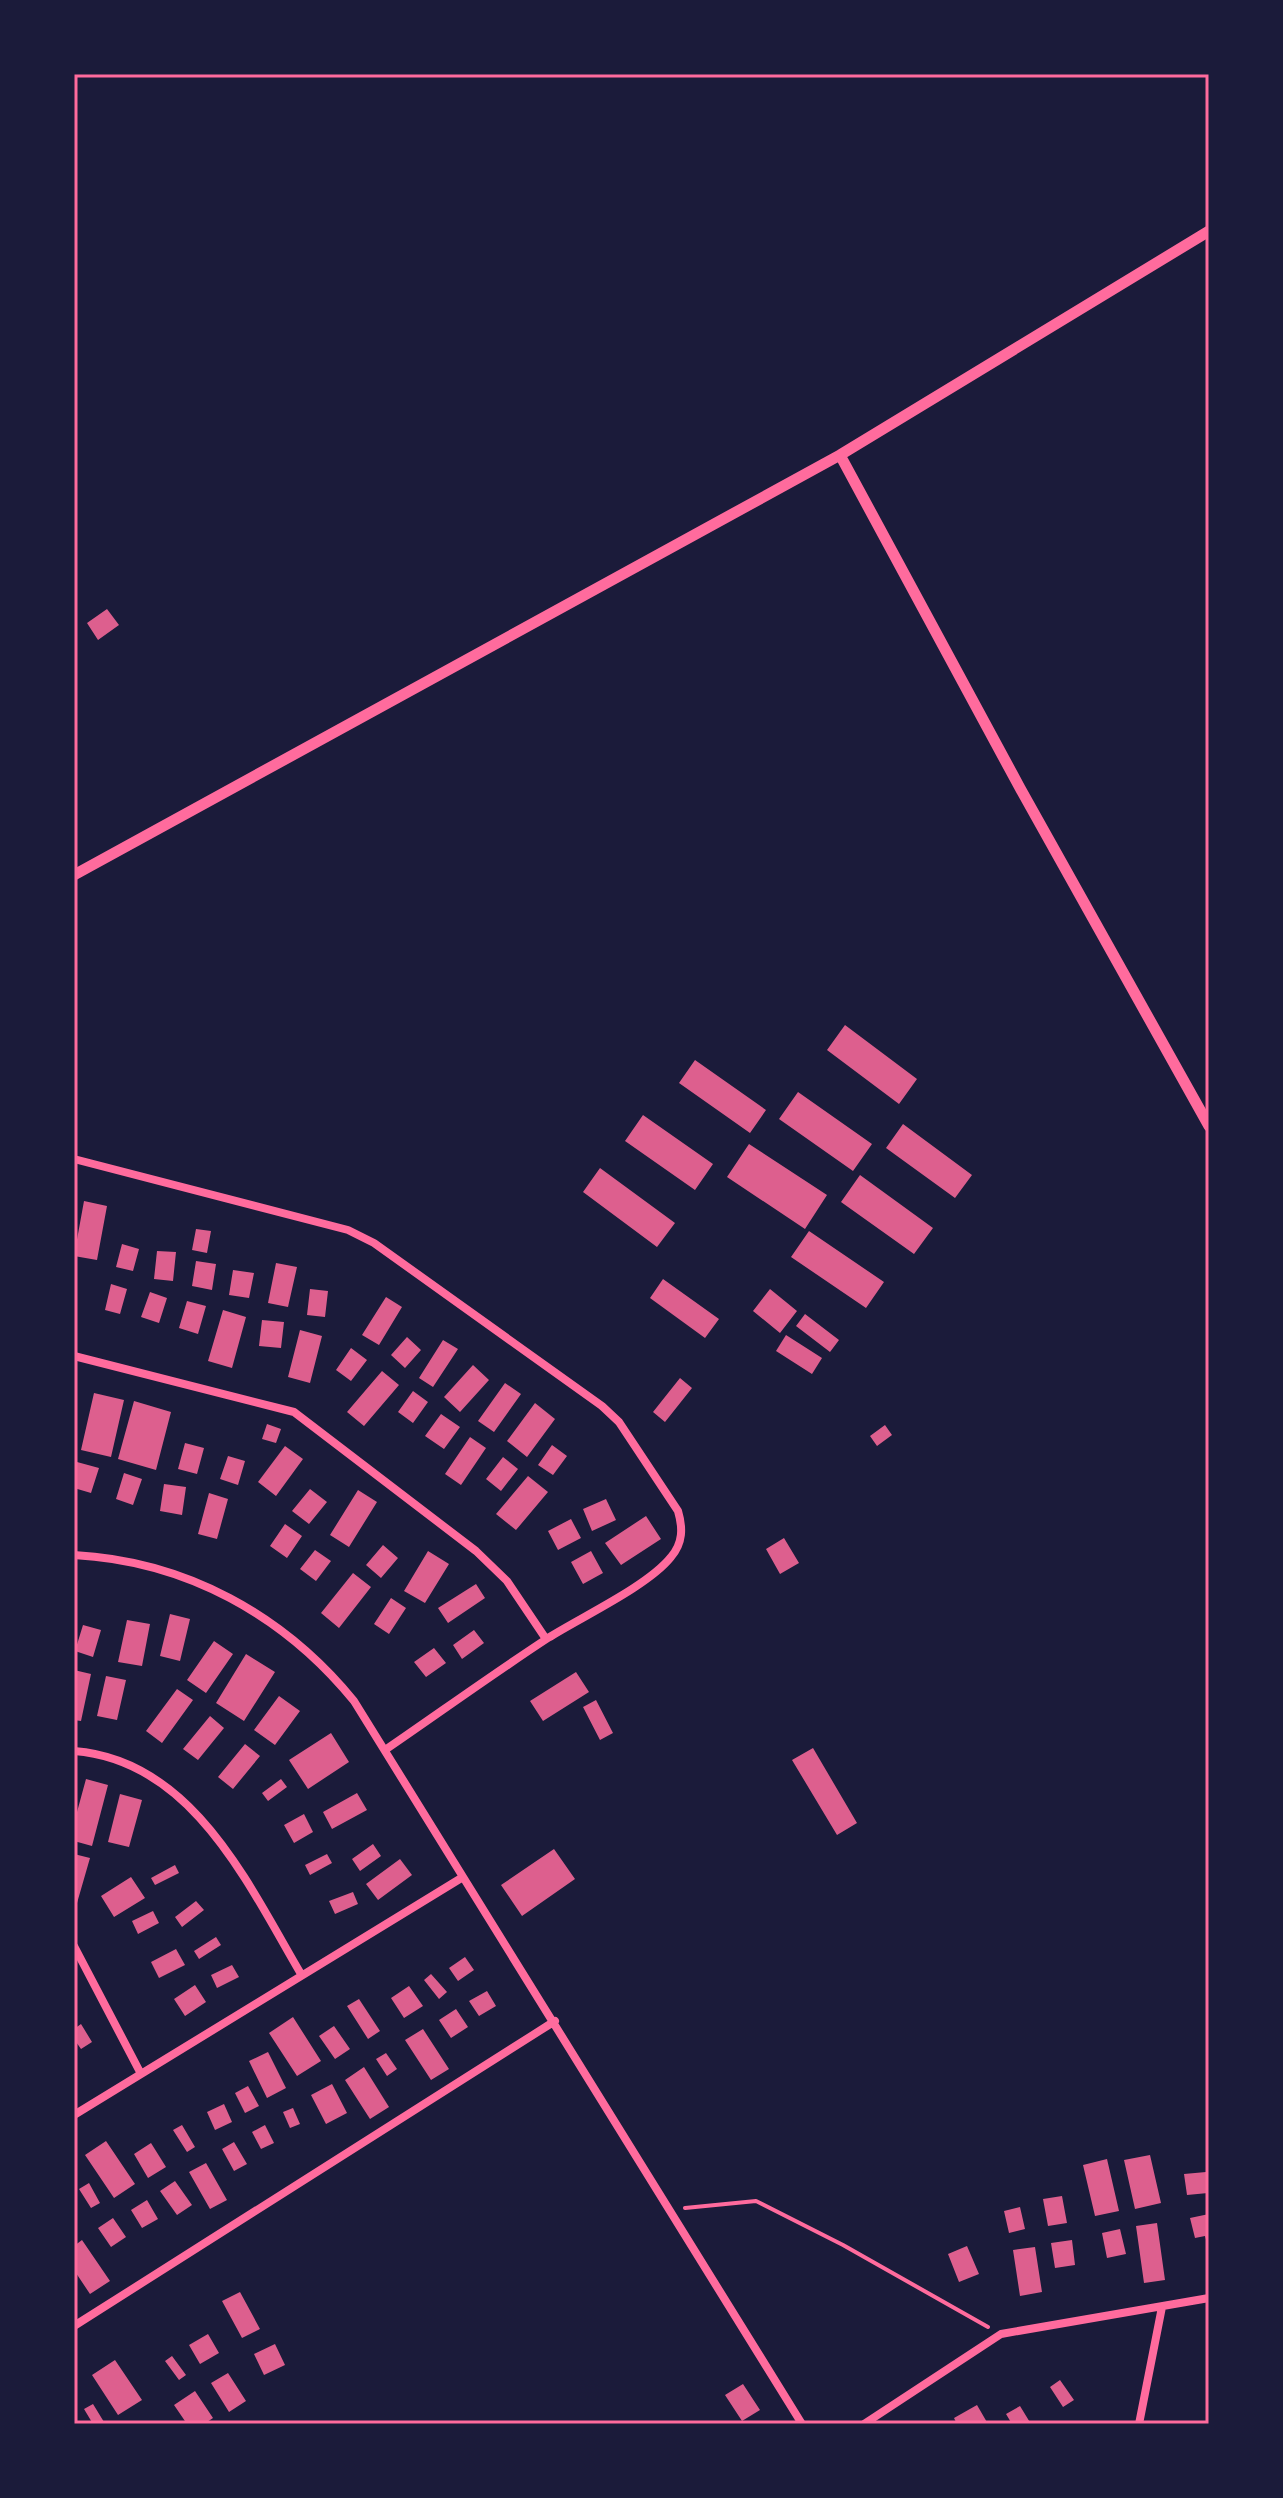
<svg xmlns="http://www.w3.org/2000/svg" width="1283" height="2498" font-family="'Space Grotesk',sans-serif">
<style>
.building{fill:#dd5f8e}
.lines{fill:none;stroke-linecap:round;stroke-linejoin:round}
.path{stroke:#ff6b9d;stroke-width:4}
.minor{stroke:#ff6b9d;stroke-width:8}
.tertiary{stroke:#ff6b9d;stroke-width:11}
.neatline{fill:none;stroke:#ff6b9d;stroke-width:3}
</style>
<rect width="100%" height="100%" fill="#1b1b3a"/>
<!-- building -->
<path class="building" d="M107,609L119,625L98,640L87,623Z
M845,1025L917,1079L899,1104L827,1050Z
M695,1060L766,1110L750,1133L679,1083Z
M798,1092L872,1144L853,1171L779,1119Z
M643,1115L713,1164L695,1190L625,1141Z
M903,1124L972,1175L955,1198L886,1148Z
M749,1144L827,1195L805,1229L727,1177Z
M600,1168L675,1223L657,1247L583,1192Z
M860,1175L933,1228L914,1254L841,1202Z
M84,1201L107,1206L97,1260L74,1256Z
M196,1229L211,1231L207,1253L192,1250Z
M809,1231L884,1282L866,1308L791,1257Z
M122,1244L139,1249L133,1271L116,1267Z
M157,1251L176,1252L173,1281L154,1279Z
M196,1261L216,1264L212,1290L192,1286Z
M276,1263L297,1267L288,1307L268,1303Z
M233,1270L254,1273L249,1298L229,1295Z
M663,1279L719,1319L705,1338L650,1298Z
M111,1284L127,1289L120,1314L105,1310Z
M310,1289L328,1291L325,1317L307,1315Z
M770,1289L797,1311L780,1333L753,1311Z
M150,1292L167,1298L159,1323L141,1317Z
M386,1297L402,1307L379,1345L362,1335Z
M187,1301L206,1306L198,1334L179,1328Z
M223,1310L246,1317L232,1368L208,1361Z
M805,1314L839,1340L830,1352L796,1326Z
M262,1320L284,1322L281,1348L259,1346Z
M300,1330L322,1336L310,1383L288,1377Z
M786,1335L822,1358L812,1374L776,1351Z
M407,1337L421,1350L405,1368L391,1355Z
M443,1340L458,1349L433,1387L419,1378Z
M351,1348L367,1360L351,1381L336,1370Z
M473,1365L489,1380L460,1412L444,1397Z
M382,1371L399,1385L364,1426L347,1412Z
M680,1378L692,1388L665,1422L653,1412Z
M505,1383L521,1394L494,1432L478,1421Z
M413,1391L428,1402L413,1423L398,1412Z
M94,1393L124,1400L111,1457L81,1450Z
M134,1401L171,1412L156,1470L118,1459Z
M535,1403L555,1419L527,1457L507,1441Z
M441,1414L460,1427L444,1449L425,1436Z
M267,1424L281,1429L276,1443L262,1439Z
M885,1425L892,1435L877,1446L870,1436Z
M470,1437L486,1448L461,1485L445,1474Z
M185,1443L204,1448L197,1474L178,1469Z
M552,1445L567,1456L553,1475L538,1465Z
M285,1446L303,1459L276,1496L258,1482Z
M228,1456L245,1461L238,1485L220,1479Z
M503,1457L518,1469L501,1491L486,1479Z
M77,1462L99,1468L91,1493L74,1488Z
M124,1473L142,1479L133,1505L116,1499Z
M528,1476L548,1492L516,1530L496,1514Z
M164,1484L186,1487L182,1515L160,1511Z
M310,1489L327,1502L309,1524L292,1511Z
M358,1490L377,1502L349,1547L330,1535Z
M209,1493L228,1499L217,1539L198,1534Z
M606,1499L616,1520L592,1531L583,1509Z
M646,1516L661,1539L621,1565L605,1543Z
M571,1519L581,1538L558,1550L548,1531Z
M285,1524L302,1536L287,1558L270,1546Z
M784,1538L799,1563L780,1574L766,1549Z
M383,1545L398,1558L381,1578L366,1565Z
M315,1550L331,1561L316,1581L300,1569Z
M428,1551L449,1564L425,1603L404,1591Z
M591,1551L603,1573L583,1584L571,1562Z
M353,1573L371,1587L339,1628L321,1613Z
M476,1584L485,1598L448,1623L438,1608Z
M391,1598L406,1608L389,1634L374,1624Z
M170,1614L190,1619L180,1661L160,1656Z
M127,1620L150,1624L142,1666L118,1662Z
M83,1625L101,1630L93,1657L75,1651Z
M474,1630L484,1643L462,1659L453,1645Z
M214,1641L233,1654L206,1693L187,1680Z
M434,1648L446,1663L426,1677L414,1662Z
M246,1654L275,1672L244,1721L216,1703Z
M74,1670L91,1674L81,1721L74,1720Z
M576,1672L589,1692L543,1721L530,1701Z
M106,1676L126,1680L117,1720L97,1716Z
M177,1689L193,1700L162,1743L146,1731Z
M279,1696L300,1711L275,1745L254,1730Z
M596,1700L613,1733L600,1740L583,1707Z
M210,1716L224,1728L198,1760L183,1749Z
M331,1733L349,1762L308,1789L289,1760Z
M245,1744L260,1756L233,1789L218,1777Z
M813,1748L857,1823L837,1835L792,1760Z
M86,1779L108,1785L92,1846L74,1841V1823Z
M281,1779L287,1787L268,1801L262,1793Z
M357,1793L367,1810L332,1829L323,1812Z
M120,1794L142,1800L129,1847L108,1842Z
M304,1814L313,1832L294,1843L284,1825Z
M373,1844L381,1856L360,1871L352,1859Z
M554,1849L575,1879L522,1916L501,1885Z
M74,1854L90,1858L75,1910H74Z
M327,1854L332,1863L310,1875L305,1865Z
M400,1859L412,1875L378,1900L366,1884Z
M175,1865L179,1873L155,1885L151,1878Z
M131,1877L145,1898L114,1917L101,1896Z
M353,1892L358,1904L335,1914L329,1901Z
M196,1901L204,1910L182,1927L175,1917Z
M153,1911L159,1923L138,1934L132,1921Z
M216,1937L221,1945L199,1959L194,1951Z
M176,1949L185,1965L159,1978L151,1962Z
M465,1957L474,1970L458,1981L449,1968Z
M232,1965L239,1977L217,1988L211,1975Z
M431,1974L447,1992L439,1999L424,1980Z
M195,1985L206,2002L185,2016L174,1999Z
M409,1986L423,2006L404,2018L391,1998Z
M487,1991L496,2006L479,2016L469,2001Z
M359,1999L380,2031L368,2039L347,2006Z
M456,2009L468,2027L451,2038L439,2020Z
M293,2017L321,2061L297,2076L269,2033Z
M81,2024L92,2042L81,2049L74,2039V2029Z
M334,2026L350,2049L335,2059L319,2036Z
M423,2029L449,2069L431,2080L405,2040Z
M268,2052L286,2088L267,2098L249,2061Z
M386,2053L397,2069L387,2076L376,2059Z
M364,2067L389,2107L370,2119L345,2080Z
M332,2084L347,2113L326,2124L311,2095Z
M248,2086L259,2106L245,2113L235,2093Z
M224,2104L232,2122L215,2130L207,2112Z
M293,2108L300,2124L290,2128L283,2112Z
M182,2125L195,2147L187,2152L173,2130Z
M265,2125L274,2143L261,2149L252,2132Z
M106,2141L135,2184L114,2198L85,2155Z
M234,2142L247,2164L234,2171L222,2149Z
M151,2143L166,2167L148,2178L134,2154Z
M1150,2155L1161,2203L1135,2209L1124,2160Z
M1107,2159L1119,2211L1095,2216L1083,2165Z
M206,2163L227,2200L210,2209L189,2172Z
M1206,2172L1208,2193L1187,2195L1184,2174Z
M175,2181L192,2205L177,2215L160,2191Z
M89,2183L100,2203L91,2208L79,2189Z
M1062,2196L1067,2223L1048,2226L1043,2199Z
M147,2200L158,2219L142,2228L131,2210Z
M1020,2207L1025,2229L1009,2233L1004,2211Z
M1209,2214V2246H1208L1205,2236L1195,2238L1190,2218Z
M113,2218L126,2237L111,2247L98,2228Z
M1157,2223L1165,2280L1144,2283L1136,2226Z
M1120,2229L1126,2254L1107,2258L1102,2233Z
M82,2240L110,2281L90,2294L74,2270V2246Z
M1072,2240L1075,2265L1055,2268L1051,2243Z
M967,2246L979,2274L959,2282L948,2254Z
M1035,2247L1042,2292L1020,2296L1013,2250Z
M240,2292L260,2329L242,2338L222,2301Z
M208,2334L219,2353L200,2364L189,2345Z
M275,2344L285,2365L264,2375L254,2354Z
M172,2356L186,2375L179,2380L165,2361Z
M115,2360L142,2400L118,2415L92,2375Z
M228,2373L246,2401L229,2412L211,2383Z
M1060,2380L1074,2400L1063,2407L1050,2387Z
M743,2384L760,2410L742,2421L725,2395Z
M195,2391L213,2418L204,2424H187L174,2405Z
M93,2404L104,2422L101,2424H93L84,2409Z
M977,2405L988,2424H957L954,2418Z
M1020,2406L1031,2424H1012L1006,2414Z"/>
<g class="lines">
<!-- path -->
<path class="path" d="M685,2208L756,2201L843,2245L988,2327"/>
<!-- minor -->
<path class="minor" d="M74,1159L348,1230L374,1243L602,1406L619,1422L678,1511C683,1528 683,1543 671,1557C648,1586 581,1617 548,1638C493,1674 439,1713 385,1750
M74,1356L294,1412L476,1551L507,1581L546,1639
M74,1555C186,1561 284,1615 354,1701L802,2424
M74,1751C193,1760 249,1886 301,1974
M74,1946L140,2072
M74,2115L463,1877
M74,2326L555,2021
M864,2424L1001,2334L1209,2298
M1139,2424L1162,2307"/>
<!-- tertiary -->
<path class="tertiary" d="M840,455L1020,788L1209,1126
M74,875L840,455L1209,231"/>
</g>
<!-- border -->
<rect width="1283" height="2498" fill="none" stroke="#1b1b3a" stroke-width="152"/>
<rect x="76" y="76" width="1131" height="2346" class="neatline"/>
</svg>
